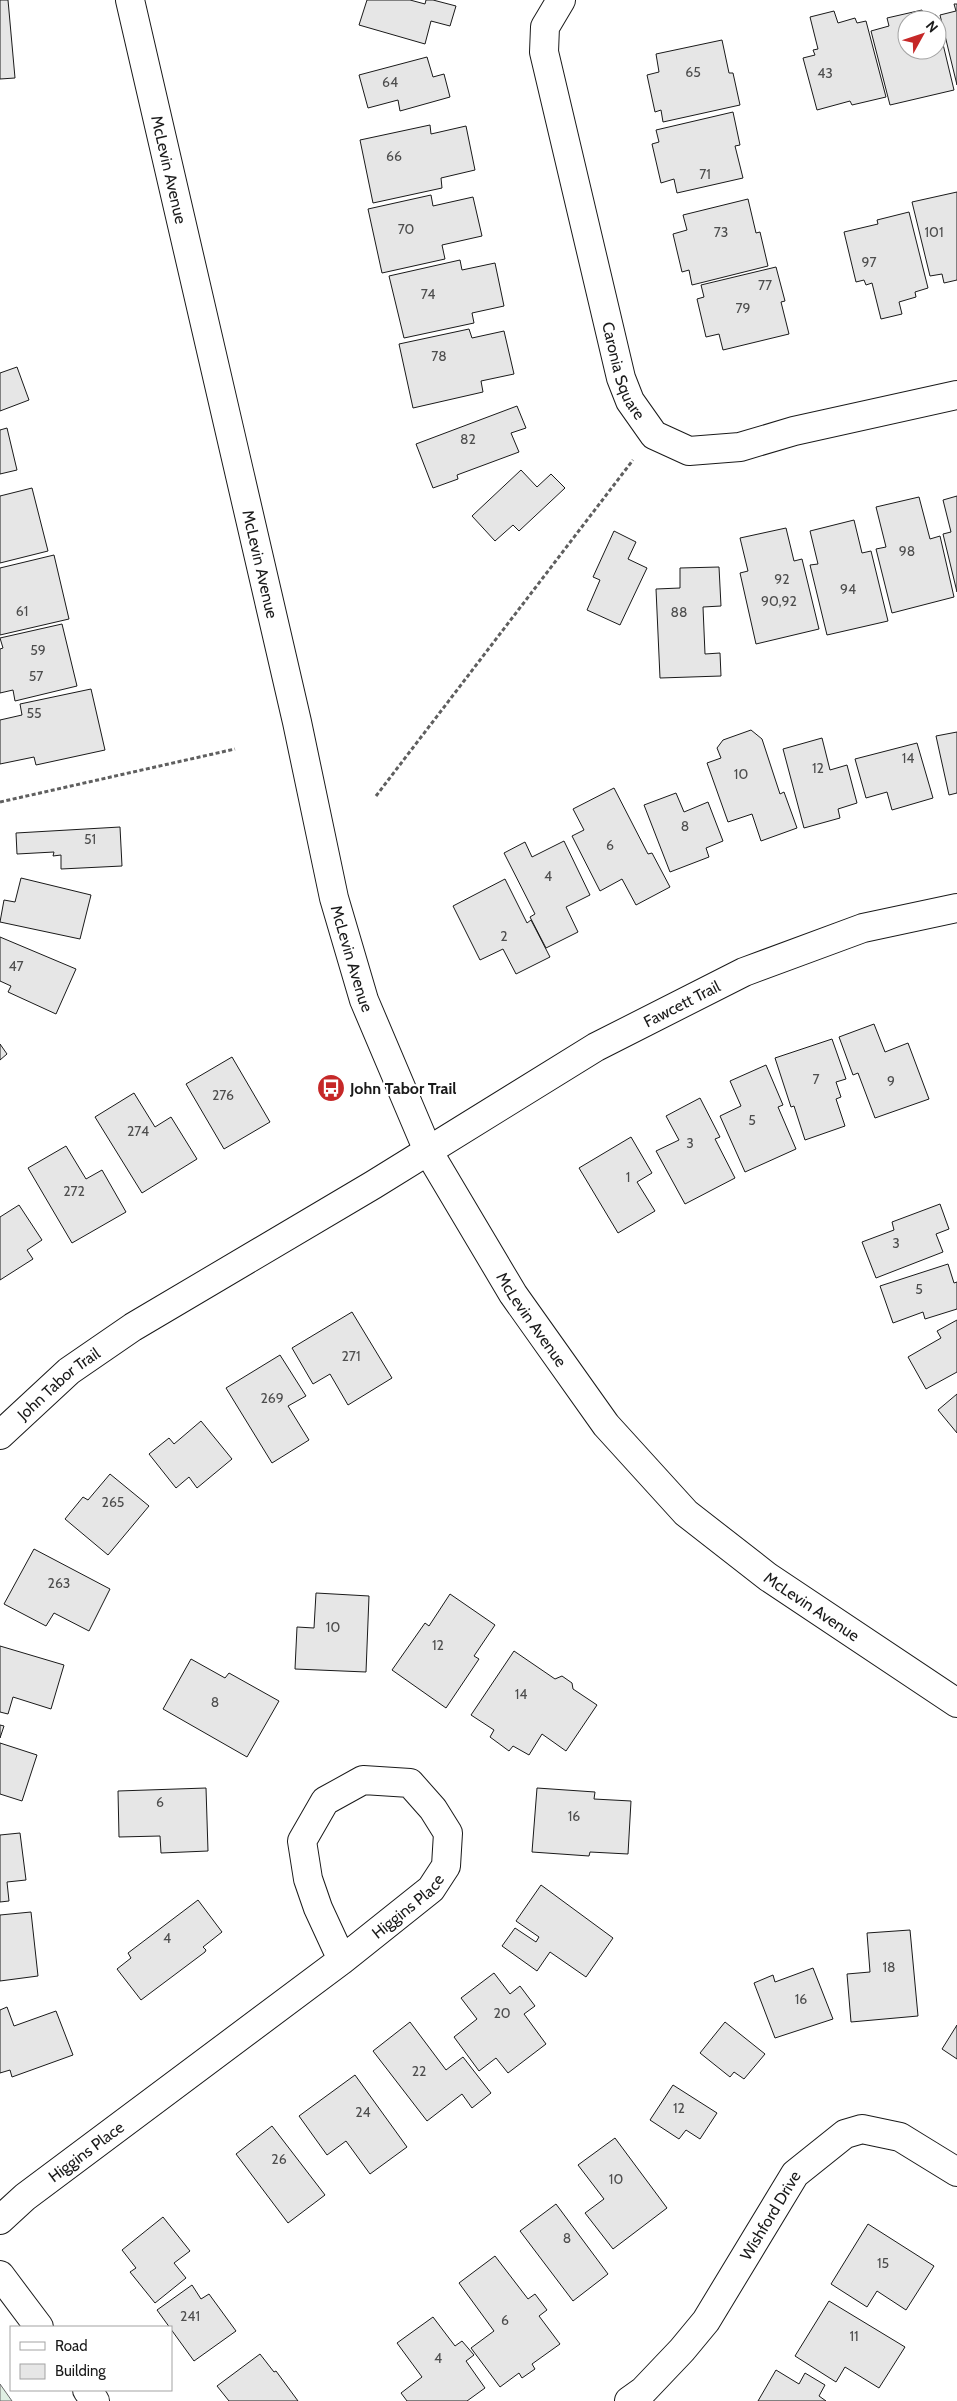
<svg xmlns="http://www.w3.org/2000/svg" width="957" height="2401" font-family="Cabin,sans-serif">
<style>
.green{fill:#e0efe3;stroke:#6a6a6a}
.building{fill:#e6e6e6;stroke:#1a1a1a;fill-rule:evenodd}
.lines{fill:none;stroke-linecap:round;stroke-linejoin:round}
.minor-casing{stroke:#1a1a1a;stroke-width:30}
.path{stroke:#5f5f5f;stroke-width:3;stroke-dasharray:4 2.5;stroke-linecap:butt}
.minor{stroke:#fff;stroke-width:28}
.labels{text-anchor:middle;stroke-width:4;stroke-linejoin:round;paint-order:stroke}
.number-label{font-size:14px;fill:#4d4d4d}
.street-label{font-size:16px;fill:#1a1a1a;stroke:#fff}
.poi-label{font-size:16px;font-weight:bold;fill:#1a1a1a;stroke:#fff;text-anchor:start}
</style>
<rect width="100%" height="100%" fill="#fff"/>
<!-- green -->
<path class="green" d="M0,2384L12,2401H0Z"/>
<!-- building -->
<path class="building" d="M0,0H8L15,78L0,79Z
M367,0H410L425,4L426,0H433L456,6L450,26L431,21L425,44L359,25Z
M954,4H957V85L940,15L956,11Z
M922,10L924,19L936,15L954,90L890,105L871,31L889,26L887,18ZM907,20H937V50H907Z
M834,11L838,23L855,18L857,23L866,21L886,97L852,105L850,101L817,110L803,58L815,55L813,50L818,49L810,17Z
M722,40L729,73H733L740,105L663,122L661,110L655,112L647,75L659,72L656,54Z
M427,57L433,77L444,74L450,97L400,111L398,100L368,108L359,75Z
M733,112L740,145L735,146L743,178L677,193L674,179L661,183L652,144L659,142L656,130Z
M430,125L431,134L466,126L475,170L441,178L442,188L373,203L360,140Z
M957,192V280L944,283L942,274L930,276L912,202Z
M431,195L433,206L473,197L482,236L442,245L445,259L382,273L368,209Z
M748,199L756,233L760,232L768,266L692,285L689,270L682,272L673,234L687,230L683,215Z
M909,212L928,288L915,292L916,297L899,302L902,314L881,319L872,283L866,285L864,280L856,282L844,232L878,224L877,220Z
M460,260L462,270L495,263L504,306L472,313L474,323L404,338L389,276Z
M776,267L785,301L781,302L789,334L723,350L719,334L706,337L697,299L704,297L701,285Z
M469,329L472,338L504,331L514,374L481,381L483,392L413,408L399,344Z
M17,367L29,400L0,411V373Z
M517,406L526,428L511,433L519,452L457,475L458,479L433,488L416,444Z
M7,428L17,470L0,474V430Z
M521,470L537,487L551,474L565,488L519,531L513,525L495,541L472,516Z
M32,488L48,551L0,563V496Z
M957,496V592L943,534L951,532L943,500Z
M919,497L930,539L940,536L954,597L892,613L876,549L886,547L876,507Z
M854,520L862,553L871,551L888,621L827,635L810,565L818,564L810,531Z
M786,528L794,561L802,559L819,629L756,644L740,573L748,571L740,538Z
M614,531L636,542L628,559L647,568L620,625L587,610L600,580L593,577Z
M54,555L69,619L0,635V568Z
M719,567L721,606L703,607L705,654L720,653L721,676L660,678L656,589L680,588V568Z
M62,624L77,686L15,701L13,690L0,693V649L3,648L0,638Z
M91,689L105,750L36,765L34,757L0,764V720L22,715L20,704Z
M751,730L762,739L780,794L784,792L797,828L761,841L752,814L728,822L707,763L721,758L717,748L723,740Z
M957,732V793L949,795L936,736Z
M822,738L830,770L847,765L857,803L838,809L840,818L804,828L783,749Z
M917,743L933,798L892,810L887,792L866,798L855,759Z
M614,788L648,854L652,853L670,887L636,905L622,879L600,891L572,836L584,830L573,809Z
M676,793L684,812L708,802L723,841L706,848L709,857L670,872L644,805Z
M120,827L122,866L61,869V855L53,856L54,852L17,854L16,833Z
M564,841L590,895L566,907L578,932L546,948L530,917L535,914L504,853L525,842L532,857Z
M21,878L91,895L80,939L0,922L4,900L15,902Z
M505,879L527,923L531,920L550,957L516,974L503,949L480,960L453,906Z
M0,937L76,969L56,1014L8,992L11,986L0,981Z
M874,1024L885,1052L908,1043L929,1099L875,1118L858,1073L853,1075L839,1037Z
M832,1039L846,1079L836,1082L841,1097L836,1099L845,1126L805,1140L794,1106L791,1107L775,1058Z
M0,1044L7,1054L0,1060Z
M232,1057L270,1122L224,1149L186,1084Z
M766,1065L783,1105L778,1107L796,1149L745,1172L720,1116L741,1106L730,1081Z
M134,1093L155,1127L171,1117L197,1159L142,1193L95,1117Z
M700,1098L720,1137L715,1139L735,1178L685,1204L656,1151L679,1140L666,1116Z
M631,1137L652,1173L637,1182L655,1211L618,1233L579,1168Z
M66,1146L86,1179L102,1170L126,1212L72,1243L28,1168Z
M940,1204L949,1229L936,1234L943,1252L876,1278L862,1242L894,1230L892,1222Z
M19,1205L42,1240L27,1250L33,1259L0,1280V1217Z
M948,1264L954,1283L957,1282V1309L925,1319L923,1312L893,1323L880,1286Z
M352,1312L392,1378L348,1405L330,1374L313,1384L292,1348Z
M957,1320V1372L926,1389L908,1357L941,1338L937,1331Z
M280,1355L306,1396L288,1406L309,1440L272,1463L226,1388Z
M957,1394V1433L938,1410Z
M201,1421L232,1459L197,1488L189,1477L176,1488L149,1454L169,1438L174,1444Z
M110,1474L149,1506L108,1555L65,1519L83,1497L88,1500Z
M34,1549L110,1589L89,1631L54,1613L46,1626L4,1604Z
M316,1593L369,1596L366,1672L295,1669L297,1627L314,1628Z
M450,1594L495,1625L474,1656L479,1659L446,1708L392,1670L425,1623L429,1626Z
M0,1646L64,1665L51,1709L13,1697L8,1714L0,1712Z
M514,1651L555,1679L562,1676L572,1683L573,1689L597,1705L566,1751L542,1734L529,1755L513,1746L509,1751L490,1737L494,1730L471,1715Z
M191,1659L225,1678L229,1673L279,1701L247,1757L163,1709Z
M0,1725L4,1726L0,1738Z
M0,1743L37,1755L22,1801L0,1794Z
M206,1788L208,1851L161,1853L160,1836L119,1837L118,1791Z
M537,1788L595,1792L594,1799L631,1801L628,1854L590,1852L589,1856L532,1852Z
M20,1833L26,1880L7,1882L9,1901L0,1902V1835Z
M541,1885L613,1938L586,1977L550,1952L537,1971L502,1946L515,1928L536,1942L539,1937L516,1921Z
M198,1900L222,1932L203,1947L206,1950L205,1952L141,2000L117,1969L131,1958L128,1953Z
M31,1912L38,1976L0,1981V1915Z
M910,1930L918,2016L851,2022L847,1974L870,1972L867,1933Z
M813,1968L833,2019L775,2038L754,1983L773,1975L775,1982Z
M494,1973L510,1994L520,1986L535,2006L524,2014L546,2044L508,2073L496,2058L479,2071L454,2037L477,2019L461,1998Z
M7,2007L14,2026L56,2011L73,2055L12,2077L10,2070L0,2073V2010Z
M410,2022L446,2070L463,2057L491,2093L472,2108L462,2094L427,2121L373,2051Z
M725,2022L765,2054L744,2079L734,2072L730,2077L700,2053Z
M957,2025V2059L942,2049Z
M355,2075L407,2147L370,2174L346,2141L327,2155L299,2116Z
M673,2085L717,2113L700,2139L686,2130L679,2139L650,2120Z
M272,2126L325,2195L288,2223L236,2154Z
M615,2138L667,2208L613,2249L585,2213L604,2199L578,2165Z
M556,2204L608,2274L573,2301L520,2231Z
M163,2217L190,2251L174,2263L186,2278L155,2303L130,2272L136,2268L122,2250Z
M868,2224L934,2266L906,2310L877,2291L867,2307L831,2284Z
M495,2256L528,2299L535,2294L547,2310L539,2316L560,2344L532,2364L535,2369L522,2378L519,2373L500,2387L471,2348L494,2331L459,2283Z
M192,2285L201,2299L209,2294L236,2331L194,2361L157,2310Z
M829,2301L905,2347L879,2388L845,2367L836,2382L795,2356Z
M433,2317L455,2346L462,2341L474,2355L466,2361L485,2388L467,2401H407L401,2393L422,2377L397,2343Z
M260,2354L274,2372L276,2371L298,2401H229L217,2386Z
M776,2370L799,2384L805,2373L825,2385L819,2396L826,2401H758Z"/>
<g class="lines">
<!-- minor casing -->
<g class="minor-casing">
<g id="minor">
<path id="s1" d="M130,0L297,722L334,898L364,1000L428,1151L513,1294L606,1425L686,1513L768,1577L957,1703"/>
<path id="s2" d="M561,0L545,27L544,52L621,378L630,401L654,435L689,451L740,447L794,431L957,395"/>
<path id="s3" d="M0,1435L69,1371L133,1327L373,1185L596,1047L744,972L863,928L957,908"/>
<path id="s4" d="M0,2220L25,2197L342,1960L431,1889L446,1866L448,1833L433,1809L410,1783L363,1780L325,1801L302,1841L308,1879L318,1908L342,1960"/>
<path d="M0,2275L39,2327"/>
<path d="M87,2390L95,2401"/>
<path id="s5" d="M629,2401L643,2391L682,2350L706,2321L795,2174L845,2134L862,2129L900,2137L957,2172"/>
</g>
</g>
<!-- path -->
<path class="path" d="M376,796L633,460
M0,802L235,749"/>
<!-- minor -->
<use href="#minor" class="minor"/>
</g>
<!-- icons -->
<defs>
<g id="bus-disc" transform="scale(1.4375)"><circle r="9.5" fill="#c62828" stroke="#fff"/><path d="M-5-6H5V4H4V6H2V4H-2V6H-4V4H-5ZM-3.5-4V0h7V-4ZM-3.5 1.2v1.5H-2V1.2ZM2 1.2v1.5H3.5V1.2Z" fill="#fff"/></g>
</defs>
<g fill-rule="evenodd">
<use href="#bus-disc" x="331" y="1088"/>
</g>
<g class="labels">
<!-- number labels -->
<g class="number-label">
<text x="693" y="77">65</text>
<text x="825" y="78">43</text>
<text x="390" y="87">64</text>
<text x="394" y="161">66</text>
<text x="705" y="179">71</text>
<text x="406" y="234">70</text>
<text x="721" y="237">73</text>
<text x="934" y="237">101</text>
<text x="869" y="267">97</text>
<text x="765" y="290">77</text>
<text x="428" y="299">74</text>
<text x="743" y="313">79</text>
<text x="439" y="361">78</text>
<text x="468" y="444">82</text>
<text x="907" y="556">98</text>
<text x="782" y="584">92</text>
<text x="848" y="594">94</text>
<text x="779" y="606">90,92</text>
<text x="22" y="616">61</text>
<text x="679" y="617">88</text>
<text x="38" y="655">59</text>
<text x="36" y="681">57</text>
<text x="34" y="718">55</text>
<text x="908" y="763">14</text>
<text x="818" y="773">12</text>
<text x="741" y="779">10</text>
<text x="685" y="831">8</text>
<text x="90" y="844">51</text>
<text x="610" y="850">6</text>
<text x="548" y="881">4</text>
<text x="504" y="941">2</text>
<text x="16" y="971">47</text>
<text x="816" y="1084">7</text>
<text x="891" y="1086">9</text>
<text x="223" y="1100">276</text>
<text x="752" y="1125">5</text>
<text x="138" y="1136">274</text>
<text x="690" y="1148">3</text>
<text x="628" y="1182">1</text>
<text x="74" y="1196">272</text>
<text x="896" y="1248">3</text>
<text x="919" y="1294">5</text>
<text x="351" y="1361">271</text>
<text x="272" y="1403">269</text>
<text x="113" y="1507">265</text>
<text x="59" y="1588">263</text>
<text x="333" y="1632">10</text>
<text x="438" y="1650">12</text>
<text x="521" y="1699">14</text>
<text x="215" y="1707">8</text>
<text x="160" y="1807">6</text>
<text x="574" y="1821">16</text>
<text x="167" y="1943">4</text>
<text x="889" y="1972">18</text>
<text x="801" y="2004">16</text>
<text x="502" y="2018">20</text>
<text x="419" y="2076">22</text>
<text x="679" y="2113">12</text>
<text x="363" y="2117">24</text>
<text x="279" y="2164">26</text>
<text x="616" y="2184">10</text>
<text x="567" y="2243">8</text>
<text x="883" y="2268">15</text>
<text x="190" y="2321">241</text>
<text x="505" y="2325">6</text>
<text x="854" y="2341">11</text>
<text x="438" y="2363">4</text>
</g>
<!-- street labels -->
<g class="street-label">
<text dy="6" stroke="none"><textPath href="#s1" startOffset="174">McLevin Avenue</textPath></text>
<text dy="6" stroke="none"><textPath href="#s2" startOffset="385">Caronia Square</textPath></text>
<text dy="6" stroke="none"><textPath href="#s1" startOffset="579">McLevin Avenue</textPath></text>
<text dy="6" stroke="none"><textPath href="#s1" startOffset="984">McLevin Avenue</textPath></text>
<text dy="6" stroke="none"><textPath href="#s3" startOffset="809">Fawcett Trail</textPath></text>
<text dy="6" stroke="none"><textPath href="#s1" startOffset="1389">McLevin Avenue</textPath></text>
<text dy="6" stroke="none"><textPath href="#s3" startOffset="78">John Tabor Trail</textPath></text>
<text dy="6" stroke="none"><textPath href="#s1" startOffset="1794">McLevin Avenue</textPath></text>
<text dy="6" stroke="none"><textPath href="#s4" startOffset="515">Higgins Place</textPath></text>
<text dy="6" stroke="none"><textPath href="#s4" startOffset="110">Higgins Place</textPath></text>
<text dy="6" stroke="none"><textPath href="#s5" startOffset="235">Wishford Drive</textPath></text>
</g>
<!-- poi labels -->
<g class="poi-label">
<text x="350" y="1094">John Tabor Trail</text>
</g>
</g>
<!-- legend -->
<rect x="10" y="2326" width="162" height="65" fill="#ffffff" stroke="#a3a3a3"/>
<rect x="20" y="2342" width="25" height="8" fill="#ffffff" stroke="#a3a3a3"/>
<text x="55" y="2351" font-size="15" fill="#1a1a1a">Road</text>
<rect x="20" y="2364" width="25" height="15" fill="#e6e6e6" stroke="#a3a3a3"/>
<text x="55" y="2376" font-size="15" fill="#1a1a1a">Building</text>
<!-- north arrow -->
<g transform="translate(922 35) rotate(50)"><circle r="24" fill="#ffffff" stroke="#a3a3a3"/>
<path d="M0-4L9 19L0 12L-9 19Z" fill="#c62828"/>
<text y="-8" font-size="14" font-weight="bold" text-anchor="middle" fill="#1a1a1a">N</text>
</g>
</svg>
